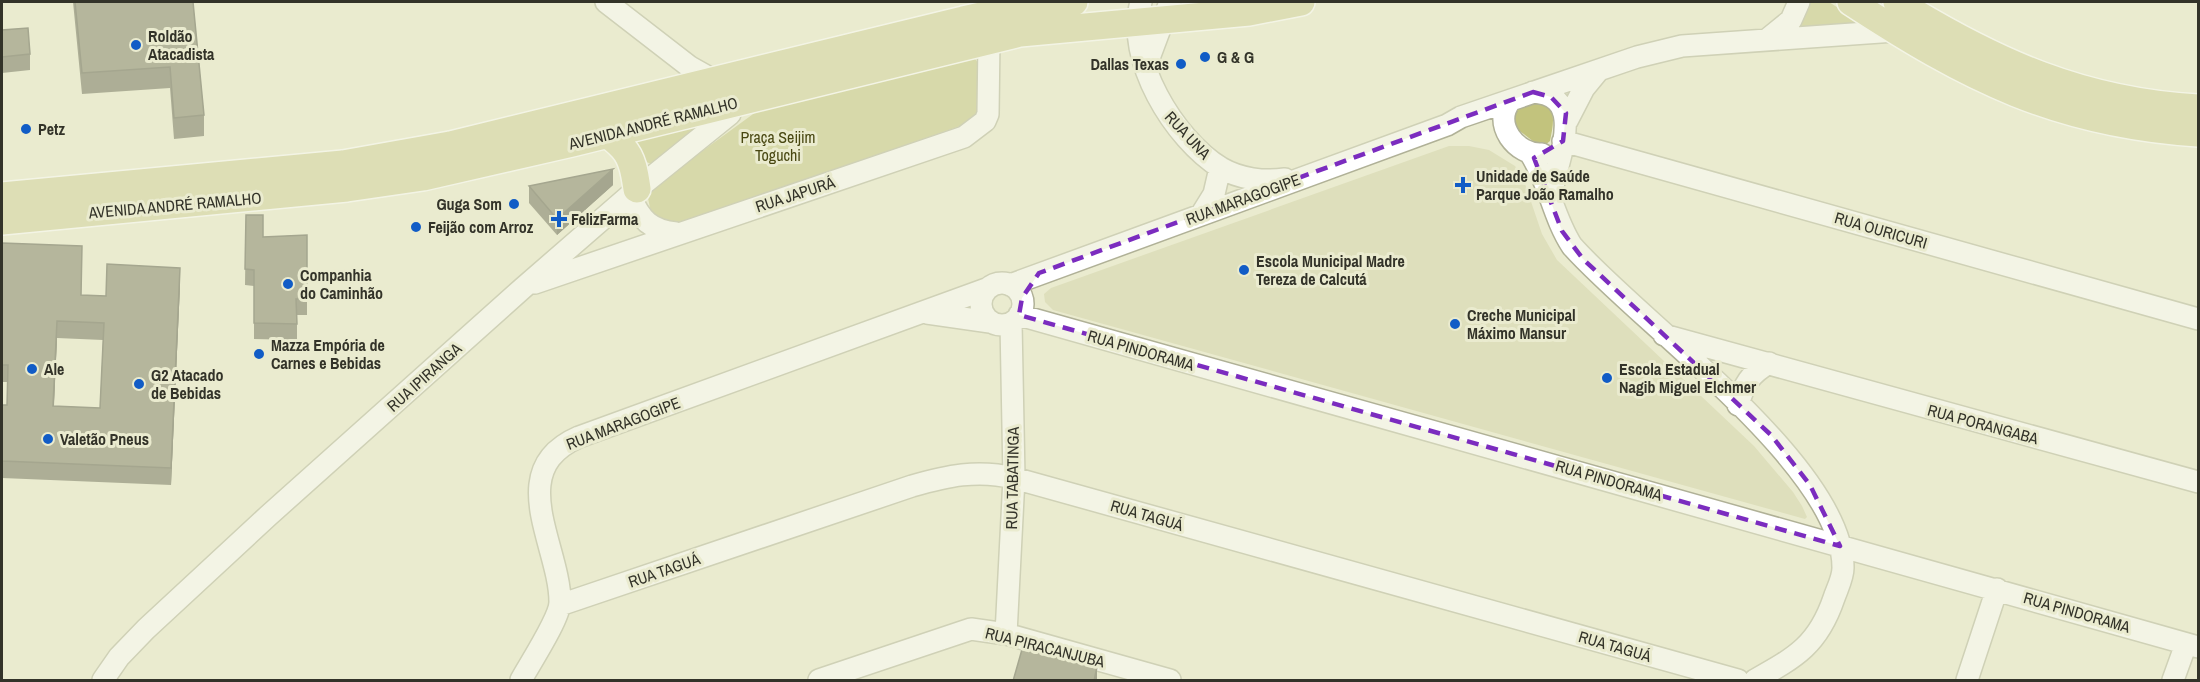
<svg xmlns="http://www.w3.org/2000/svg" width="2200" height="682" font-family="'Archivo Narrow',sans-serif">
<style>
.built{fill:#dedfbc}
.green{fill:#c2c37d}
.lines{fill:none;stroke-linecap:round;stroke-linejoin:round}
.minor-casing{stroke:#b0b197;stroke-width:24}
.major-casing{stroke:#fff;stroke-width:30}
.minor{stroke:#fff;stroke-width:21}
.major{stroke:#cece95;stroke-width:27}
.wall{fill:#656550;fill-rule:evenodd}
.shaded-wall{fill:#525341}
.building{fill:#75765d;stroke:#525341;stroke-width:1.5;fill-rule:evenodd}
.marked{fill:none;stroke:#7b2cbf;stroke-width:4.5;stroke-dasharray:12 8;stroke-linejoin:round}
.poi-dot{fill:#115cc6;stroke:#eaebcf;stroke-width:2}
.labels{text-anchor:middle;stroke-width:6;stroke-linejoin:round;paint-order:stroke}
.poi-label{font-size:16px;font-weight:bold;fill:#333329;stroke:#eaebcf;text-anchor:start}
.street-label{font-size:16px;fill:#333329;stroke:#eaebcf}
.park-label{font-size:16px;fill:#484711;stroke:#eaebcf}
</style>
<rect width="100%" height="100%" fill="#eaebcf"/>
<!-- built -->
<path class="built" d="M1449,146H1469L1489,150L1515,166L1523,178L1542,234L1557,260L1754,446L1793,492L1802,506L1807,517L1805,519L1053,310L1045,302L1044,294L1051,288Z"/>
<!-- green -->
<path class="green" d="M1808,2H1829L1863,24L1797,27Z
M973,56L981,67L979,115L969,123L673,226L666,225L651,213L648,198L653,187L760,109Z
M1536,102C1559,104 1553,125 1550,141L1544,146L1538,145L1512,125L1514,110Z
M712,119L652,164L643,161L635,147V140Z"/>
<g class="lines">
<!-- minor casing -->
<g class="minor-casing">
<path id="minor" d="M1141,2C1125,59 1174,139 1221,168C1240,179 1264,182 1285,179
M1769,38L1791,20L1799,2
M1146,66L1170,2
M1533,92C1590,96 1555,163 1551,197
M1511,100C1491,124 1517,156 1542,154
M1567,121L1584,88L1598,71
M1563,141L2198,319
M1530,153C1549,182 1553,217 1572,246C1638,321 1844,467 1843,568C1843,578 1837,589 1834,598C1818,645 1796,657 1755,680
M630,196C641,220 650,230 676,233
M1201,215L1214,194L1220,168
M981 304a21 21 0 1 1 42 0a21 21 0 1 1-42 0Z
M535,283L964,137L985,121L988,114L989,40
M1010,285L1447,125L1461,117L1637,57L1682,46L1895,31
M927,313L990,322
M1019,315L2198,647
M1664,335L2198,482
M1738,405C1744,384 1750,374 1769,363
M560,605L912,486C947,476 977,469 1014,478L1738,680
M1006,634L1014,478L1011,323
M103,680L119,657L146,629L268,516L523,288L637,189L730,114L732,103L715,81L690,67L606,2
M521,680C529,665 560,618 560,602C560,546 503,470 579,437L986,289
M819,680L971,629L1006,634L1170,680
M1967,680L1997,589
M2173,680L2186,644"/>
</g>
<!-- major casing -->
<g class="major-casing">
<path id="major" d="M1851,2C1967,78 2057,124 2198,133
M1897,2C1994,62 2083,102 2198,108
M602,122C606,137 614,137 623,148C633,159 635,175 637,189
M2,196L343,164L450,145L963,20L1022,7L1074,2
M2,221L347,188L423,177L572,143L1020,33L1249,12L1301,2"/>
</g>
<!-- minor -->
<use href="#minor" class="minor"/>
<!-- major -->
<use href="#major" class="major"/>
</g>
<!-- wall -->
<path class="wall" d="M73,2H193L204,115V136L174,139L170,88L82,94Z
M2,30L30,54V70L2,73Z
M613,185L557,235L529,203V186Z
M246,215L263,237L307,235V315H297V340L254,339V286L245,285Z
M2,243L82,263L81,295L106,296L180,285L171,485L2,478V405H7V382H2ZM57,338L103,340L100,408L54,406Z"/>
<!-- shaded-wall -->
<path class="shaded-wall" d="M613,169V185L557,235V219Z
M180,268V285L171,485V468Z
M57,321V338L53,423V406Z
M1097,667V681H1094Z"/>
<!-- building -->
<path class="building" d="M75,2H193L204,115L174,118L170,67L82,73Z
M28,28L30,54L2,57V30Z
M613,169L557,219L529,186Z
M246,215H263V237L307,235V299H296L297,324L254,323V270L245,269Z
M2,243L82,246L81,295L106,296L107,264L180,268L171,468L2,461V405H7L8,365H2ZM57,321L104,323L100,408L53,406Z
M1023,646L1097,667L1094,681H1013Z"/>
<!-- marked area -->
<path d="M0 0H2200V682H0ZM1533,92L1551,97L1566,113L1563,141L1534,158L1562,231L1583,259L1771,435L1810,485L1840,546L1019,315L1022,298L1039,273Z" fill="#eaebcf" fill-opacity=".55" fill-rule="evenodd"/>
<path class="marked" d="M1533,92L1551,97L1566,113L1563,141L1534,158L1562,231L1583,259L1771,435L1810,485L1840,546L1019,315L1022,298L1039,273Z"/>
<!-- markers -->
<g class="poi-dot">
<circle cx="136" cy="45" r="6"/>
<circle cx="1205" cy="57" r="6"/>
<circle cx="1181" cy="64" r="6"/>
<circle cx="26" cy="129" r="6"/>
<path d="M1460 176h6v6h6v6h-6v6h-6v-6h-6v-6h6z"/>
<circle cx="514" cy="204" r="6"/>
<path d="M556 210h6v6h6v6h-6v6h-6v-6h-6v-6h6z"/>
<circle cx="416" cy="227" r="6"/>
<circle cx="1244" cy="270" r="6"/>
<circle cx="288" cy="284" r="6"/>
<circle cx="1455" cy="324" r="6"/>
<circle cx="259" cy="354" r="6"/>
<circle cx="32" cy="369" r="6"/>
<circle cx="1607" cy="378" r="6"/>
<circle cx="139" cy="384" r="6"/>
<circle cx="48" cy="439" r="6"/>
</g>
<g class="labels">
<!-- poi labels -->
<g class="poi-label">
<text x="148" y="42">Roldão<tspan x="148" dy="18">Atacadista</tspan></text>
<text x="1217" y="63">G &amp; G</text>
<text x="1169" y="70" text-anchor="end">Dallas Texas</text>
<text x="38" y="135">Petz</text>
<text x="1476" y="182">Unidade de Saúde<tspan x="1476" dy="18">Parque João Ramalho</tspan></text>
<text x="502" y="210" text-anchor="end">Guga Som</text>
<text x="571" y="225">FelizFarma</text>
<text x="428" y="233">Feijão com Arroz</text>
<text x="1256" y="267">Escola Municipal Madre<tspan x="1256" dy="18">Tereza de Calcutá</tspan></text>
<text x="300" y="281">Companhia<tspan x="300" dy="18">do Caminhão</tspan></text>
<text x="1467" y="321">Creche Municipal<tspan x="1467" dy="18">Máximo Mansur</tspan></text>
<text x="271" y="351">Mazza Empória de<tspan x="271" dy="18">Carnes e Bebidas</tspan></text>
<text x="44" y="375">Ale</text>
<text x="1619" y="375">Escola Estadual<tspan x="1619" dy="18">Nagib Miguel Elchmer</tspan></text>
<text x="151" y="381">G2 Atacado<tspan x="151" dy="18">de Bebidas</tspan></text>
<text x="60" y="445">Valetão Pneus</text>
</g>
<!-- street labels -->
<g class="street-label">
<text transform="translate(653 123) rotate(-14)" y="6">AVENIDA ANDRÉ RAMALHO</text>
<text transform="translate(1188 135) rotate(47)" y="6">RUA UNA</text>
<text transform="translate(795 194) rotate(-18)" y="6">RUA JAPURÁ</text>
<text transform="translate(1243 199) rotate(-20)" y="6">RUA MARAGOGIPE</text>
<text transform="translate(175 205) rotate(-5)" y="6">AVENIDA ANDRÉ RAMALHO</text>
<text transform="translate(1881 230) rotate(16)" y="6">RUA OURICURI</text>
<text transform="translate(1141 350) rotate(16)" y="6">RUA PINDORAMA</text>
<text transform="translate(424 377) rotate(-42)" y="6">RUA IPIRANGA</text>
<text transform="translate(623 423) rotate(-21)" y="6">RUA MARAGOGIPE</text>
<text transform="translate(1983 424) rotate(15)" y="6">RUA PORANGABA</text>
<text transform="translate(1012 478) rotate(-89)" y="6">RUA TABATINGA</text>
<text transform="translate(1609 480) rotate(16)" y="6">RUA PINDORAMA</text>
<text transform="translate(1147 515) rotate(16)" y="6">RUA TAGUÁ</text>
<text transform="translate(664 570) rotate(-19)" y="6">RUA TAGUÁ</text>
<text transform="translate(2077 612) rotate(16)" y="6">RUA PINDORAMA</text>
<text transform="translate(1615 646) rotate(16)" y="6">RUA TAGUÁ</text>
<text transform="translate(1045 647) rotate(14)" y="6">RUA PIRACANJUBA</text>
</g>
<!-- park labels -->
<g class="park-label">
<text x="778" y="143">Praça Seijim<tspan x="778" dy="18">Toguchi</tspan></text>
</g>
</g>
<!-- border -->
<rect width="2200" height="682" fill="none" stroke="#333329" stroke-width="6"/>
</svg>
